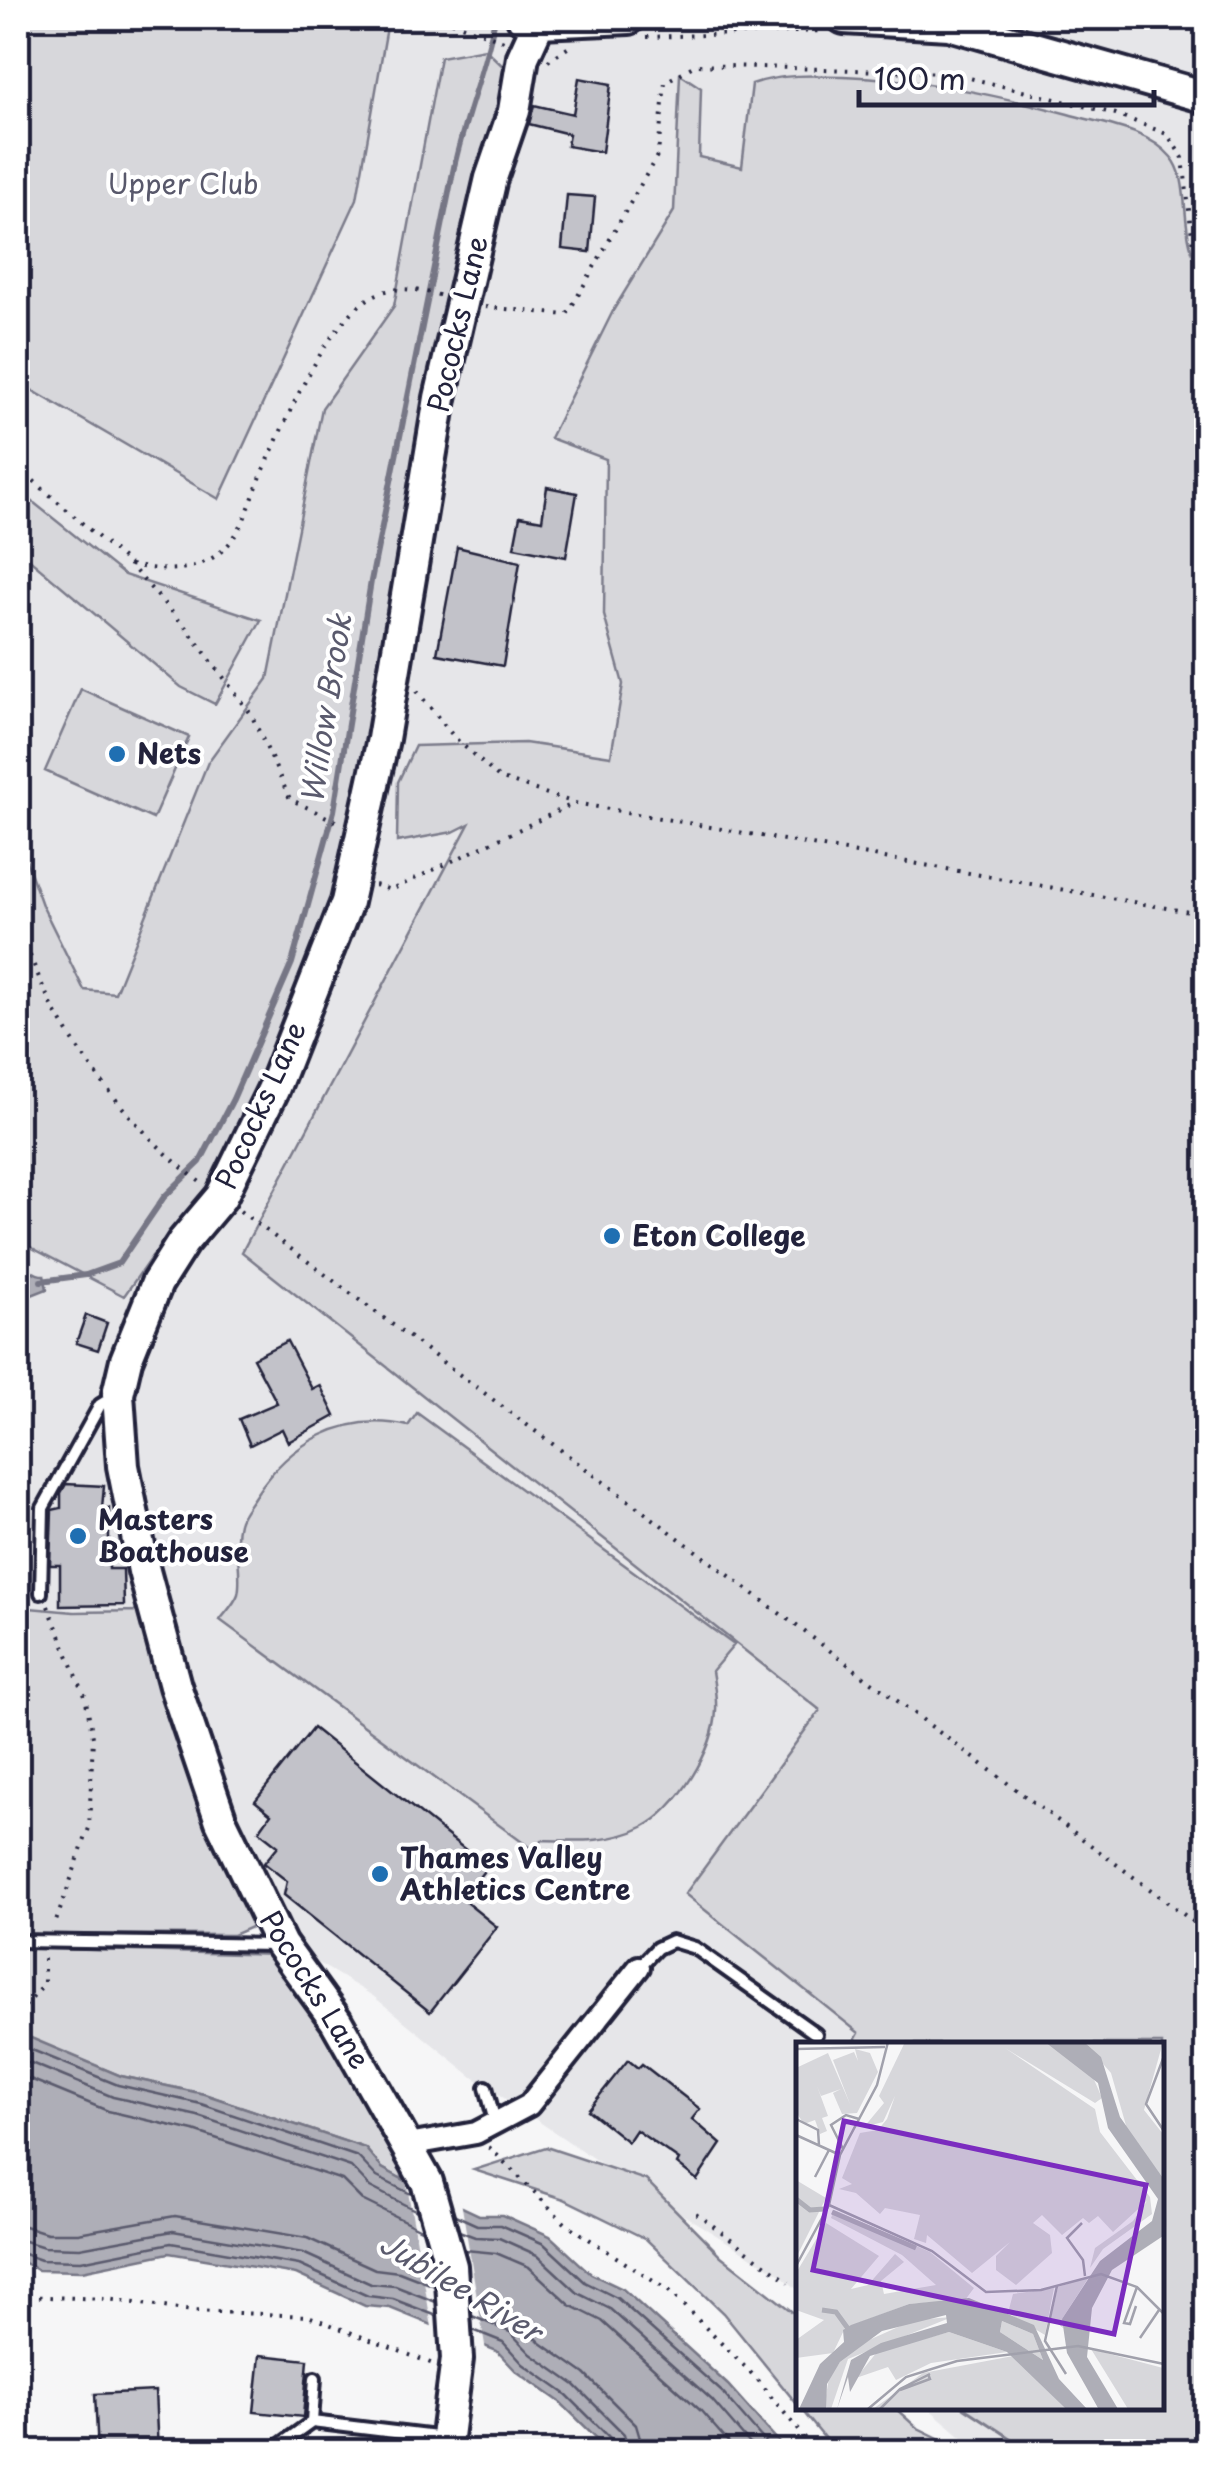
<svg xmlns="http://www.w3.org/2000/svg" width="1224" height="2469" font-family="'Playpen Sans',sans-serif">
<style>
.built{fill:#e6e6e9}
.green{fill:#d7d7db;stroke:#7c7c8b;stroke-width:2.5}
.water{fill:#aeaeb7;stroke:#767685;stroke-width:2.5}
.pier{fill:#f6f6f7}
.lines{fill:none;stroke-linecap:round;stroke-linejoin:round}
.shore{stroke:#5a5a6d;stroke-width:2.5}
.stream{stroke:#767685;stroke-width:6}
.building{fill:#c2c2c9;stroke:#22223b;stroke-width:2.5}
.lane-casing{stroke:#22223b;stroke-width:18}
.street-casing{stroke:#22223b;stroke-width:28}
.secondary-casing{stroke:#22223b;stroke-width:38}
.path{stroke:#22223b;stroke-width:4;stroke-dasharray:2.5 8;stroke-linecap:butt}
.lane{stroke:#fff;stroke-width:10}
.street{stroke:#fff;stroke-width:20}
.secondary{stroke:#fff;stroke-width:30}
.poi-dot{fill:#1f6fb2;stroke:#fff;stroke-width:4}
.labels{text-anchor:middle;stroke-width:8;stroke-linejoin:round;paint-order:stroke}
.park-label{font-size:28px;fill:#58586b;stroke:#fff}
.street-label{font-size:28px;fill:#22223b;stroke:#fff}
.poi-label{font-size:28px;font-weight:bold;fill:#22223b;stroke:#fff;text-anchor:start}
.water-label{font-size:30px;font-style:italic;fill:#5a5a6d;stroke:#fff}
.inset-river{fill:none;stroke:#aeaeb7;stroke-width:5}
.inset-road{fill:none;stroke:#a1a1ac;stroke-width:2.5}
.view{fill:#7b2cbf;fill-opacity:0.15;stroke:#7b2cbf;stroke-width:5}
.inset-edge{fill:none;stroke:#22223b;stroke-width:5}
</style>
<rect width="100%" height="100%" fill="#f6f6f7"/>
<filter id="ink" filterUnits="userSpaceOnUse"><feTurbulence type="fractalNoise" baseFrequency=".01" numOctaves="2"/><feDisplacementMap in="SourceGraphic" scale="20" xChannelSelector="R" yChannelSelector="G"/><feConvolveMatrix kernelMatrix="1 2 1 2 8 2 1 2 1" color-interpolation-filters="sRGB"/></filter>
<g filter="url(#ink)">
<!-- built -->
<path class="built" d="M18,18H1206V2451H979L927,2407L1162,2406V2044H799V2291L781,2275L615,2173L473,2077L373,1996L310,1958L291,1931L241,1839L177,1647L172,1616L18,1607V1331L29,1296L46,1288L44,1276L36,1275L28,1270L18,1232Z"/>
<!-- green -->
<path class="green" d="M18,18H360L387,27L357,199L219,499L18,382Z
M485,49L508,71L437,339L375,710L340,890L273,1057L202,1201L152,1256L124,1296L19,1241L18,838L42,905L84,990L115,993L208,762L268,679L322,408L394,306L440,57Z
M680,74L701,88L699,157L742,167L752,84C781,74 812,75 843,76C920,79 993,94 1068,114C1102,124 1147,129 1171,157C1194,183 1175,239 1206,279V2436L1194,2451H1030L963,2407L1162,2406V2044H853L859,2033L685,1894L820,1710L242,1252L469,824L453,832L397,842L398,782L415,746L525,743L611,756L623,684L604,615L606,459L550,438L614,309L674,211Z
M18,490L124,575L261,620L215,704L181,687L26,556L18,553Z
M81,689L189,737L153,819L45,771Z
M417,1413L734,1645L712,1671C714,1684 717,1697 716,1710C715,1749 678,1809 643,1827C613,1843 575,1841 542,1840L533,1850L220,1620C226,1612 235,1603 238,1594C243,1572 233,1545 239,1523C241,1514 250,1504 255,1496C289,1443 345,1411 408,1426Z
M18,1607L74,1612L145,1611L258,1924L233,1935L18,1934Z
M24,1948L278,1955L356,2076L402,2172V2179L382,2168L365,2148L204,2094L121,2076L31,2039L18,2042V1962Z
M546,2147L646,2180L721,2256L799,2317V2406L894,2407L916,2427L965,2451H835L723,2313L646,2239L564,2199L474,2170Z"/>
<!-- water -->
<path class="water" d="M18,1232C20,1249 24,1275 44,1275L47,1289L29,1296L18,1331Z
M31,2038L121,2076L204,2094L365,2148L382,2168L402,2179L479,2215H503L550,2236L591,2274L623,2289L728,2385L787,2451H610L560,2402L516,2371L497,2351L390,2308L365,2306L296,2274L169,2253L82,2271L38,2270L18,2260V2042Z"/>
<!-- pier -->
<path class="pier" d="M405,2175L461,2201L486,2351L432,2327Z"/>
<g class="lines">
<!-- shore -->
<path class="shore" d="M18,2051L32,2050L118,2085L201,2104L358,2157L377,2177L413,2195
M18,2064L31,2063L113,2097L198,2116L351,2167L370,2187L417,2211
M18,2079H30L108,2111L194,2131L342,2180L362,2200L423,2230
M455,2215L477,2225H501L544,2244L585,2282L617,2298L721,2391L774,2452
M18,2224L47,2233H78L175,2216L307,2238L375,2269L399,2272L435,2286
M459,2231L475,2237L499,2238L537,2255L578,2293L610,2309L712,2400L757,2452
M18,2239L44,2247L80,2248L173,2231L303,2253L371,2284L395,2286L436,2302
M465,2250L496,2253L529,2267L570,2305L602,2321L701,2411L737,2452
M18,2252L41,2260L81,2261L171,2243L299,2265L368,2296L393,2299L437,2316
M471,2300L518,2320L541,2343L585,2374L636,2425L644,2452
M472,2316L510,2332L531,2354L575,2385L624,2434L629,2452
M473,2330L503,2342L523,2364L567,2395L613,2441L616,2452"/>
<!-- stream -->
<path class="stream" d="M41,1281L86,1275L119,1263L164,1197L200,1162L233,1099L292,963L334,811L371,581L454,167C465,116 485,69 495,18"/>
</g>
<!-- building -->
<path class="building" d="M579,78L611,84L602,152L567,146L569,134L529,124L534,105L573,114Z
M567,195L595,197L590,252L562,249Z
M547,487L577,493L566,557L514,547L520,516L542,520Z
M457,547L520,562L503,666L437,654Z
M86,1315L107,1323L98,1350L76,1343Z
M287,1341L312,1389L320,1385L335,1416L288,1442L282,1429L250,1445L239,1419L277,1403L253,1358Z
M66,1484L104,1486L102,1508H109V1569H123L124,1605L60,1606V1565H50L52,1510L61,1508V1493Z
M313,1728L487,1867L462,1899L497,1927L430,2012L284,1895L287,1881L264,1863L278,1846L259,1831L271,1814L255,1801Z
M628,2060L638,2068L642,2064L700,2109L692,2119L721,2144L697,2180L677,2164L679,2160L636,2130L628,2142L588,2110Z
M260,2355L308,2360L303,2417L254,2412Z
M155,2391L158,2452H98L95,2394Z"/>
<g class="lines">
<!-- lane casing -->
<g class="lane-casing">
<path id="lane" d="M41,1593L43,1508L100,1405L113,1397
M18,1941L276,1945
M639,1967L657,1948L672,1941L695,1948L816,2034
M486,2087L495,2122
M312,2422L315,2378
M270,2452L312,2422L444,2438"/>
</g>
<!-- street casing -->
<g class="street-casing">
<path id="street" d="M408,2145L476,2133L529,2105L639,1967"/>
</g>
<!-- secondary casing -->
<g class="secondary-casing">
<path id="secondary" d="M523,18L539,22L629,18
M844,18L949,24L1206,97
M445,2452L457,2359L451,2266L427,2182L336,2021L281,1945L221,1821L175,1686L144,1571L123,1466L118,1394L126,1360L157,1283L183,1242L221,1197L273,1090L347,902L383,739L440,398L491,178L514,111L523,57L539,22"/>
</g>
<!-- path -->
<path class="path" d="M442,18L504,41
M647,37L823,31
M548,61L569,47
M485,307L567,315L658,154L665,82L695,65L949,73L1116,114L1167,134L1183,158L1193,244L1206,264
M18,467L130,565L188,630L251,714L290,799L339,823
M130,565C162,571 191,574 218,554C241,537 249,506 259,481C281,431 321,330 368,299C391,284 417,289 442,296
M417,691L454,737L499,778L575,803L1206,915
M375,885L391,890L575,803
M18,926C31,956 42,990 59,1018C95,1078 144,1140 200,1182
M240,1211L1206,1931
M48,1606L85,1696L93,1737L89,1828L54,1927
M18,2014L44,1985V1953
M489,2147L566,2224L670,2292L752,2374L817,2452
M696,2213L789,2282
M18,2296L107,2299L192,2311L308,2316L433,2364"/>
<!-- lane -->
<use href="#lane" class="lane"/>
<!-- street -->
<use href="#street" class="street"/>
<!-- secondary -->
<use href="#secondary" class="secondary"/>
</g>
</g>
<!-- markers -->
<g class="poi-dot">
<circle cx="117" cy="754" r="10"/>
<circle cx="612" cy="1236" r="10"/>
<circle cx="78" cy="1536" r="10"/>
<circle cx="380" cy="1874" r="10"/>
</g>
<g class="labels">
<!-- park labels -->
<g class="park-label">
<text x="183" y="194">Upper Club</text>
</g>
<!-- street labels -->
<g class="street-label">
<text transform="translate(458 324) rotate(-77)" y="10">Pococks Lane</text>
<text transform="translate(261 1105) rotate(-66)" y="10">Pococks Lane</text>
<text transform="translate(315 1990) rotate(58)" y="10">Pococks Lane</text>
</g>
<!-- poi labels -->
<g class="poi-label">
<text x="137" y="764">Nets</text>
<text x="632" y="1246">Eton College</text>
<text x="98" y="1530">Masters<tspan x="98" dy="32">Boathouse</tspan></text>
<text x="400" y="1868">Thames Valley<tspan x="400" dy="32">Athletics Centre</tspan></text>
</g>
<!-- water labels -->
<g class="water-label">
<text transform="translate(327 709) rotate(-81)" y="10">Willow Brook</text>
<text transform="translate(460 2288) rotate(31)" y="10">Jubilee River</text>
</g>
</g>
<!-- overview -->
<g transform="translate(796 2042)">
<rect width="368" height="368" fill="#f6f6f7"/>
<path d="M109,0H249L296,33L306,56L299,61L209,6L299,67L304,90L354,155L356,172L307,207L294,226L299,206L337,179L351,159L317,190L302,174L293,181L287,176L266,193L246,173L237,181L254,193L256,211L220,243L200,228V214L214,200L176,231L131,193L130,201L118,197L124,173L89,166L84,172L60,151L43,147L56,142L46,136L64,91L82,88L91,77L99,54L87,80L68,85L88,61L83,54ZM288,0H367L348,68L367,92V136L331,87L315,31ZM59,7L74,11L82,30L61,71L46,72L37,51L45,47L25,54L21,44L32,74L26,76L31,89L24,92L19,78L8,82L0,70V26L32,11L54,62L37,18L58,10L62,19ZM0,138L30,156L0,216ZM38,168L134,210L178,246L169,258L113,262L49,286L37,311L0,316V298L28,278L0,268V231L30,181L83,214L55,247L72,243L99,212L108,220L85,239L88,252L140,243L106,213L35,176ZM293,235L266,277L267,286L255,276L262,245ZM258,246L249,293L212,271L217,252ZM156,275L52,317L35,367L28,365L33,336L44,320L73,298L118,278ZM206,279L237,292L247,318L204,290ZM153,290L211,310L135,321L100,338L92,325L60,336L81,310ZM295,307L367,326V367H332ZM217,314L270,367H77L127,331Z" fill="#d7d7db"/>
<path d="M249,0H288L305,15L324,75L367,136V194L316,228L296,266L291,315L322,367L302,366L271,311L266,277L304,219L356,179L362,157L312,86L302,41ZM173,256L238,283L263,337L291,367H270L211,310L153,290L74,314L54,350L52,335L41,367L55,318L85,301L151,281L150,273L86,289L44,320L31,342L30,367H3L24,322L48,300L47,288L55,283L113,262ZM206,279L237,292L247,318L204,290Z" fill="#aeaeb7" fill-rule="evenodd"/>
<path class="inset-river" d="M0,157L14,168L28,167M36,170L120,206M26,268L40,270L53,288"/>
<path class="inset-road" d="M0,7L89,5M368,14L350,62L368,89M0,77L22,88L23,103M0,93L44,113M47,107L35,83L50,73L63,77M19,135L33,108M33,163L136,209L190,250L245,248L305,232L341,245L368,272M286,181L271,196L287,218L289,234M0,224L33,163L44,113L81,43L92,0M261,244L249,299L270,332M340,264L334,282L328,281L341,245M344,296L363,268M104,348L134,337L132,332M72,367L110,335L161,319L282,304L368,322M84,367L104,347L134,332"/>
<path class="view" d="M48,79L350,143L318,292L17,228Z"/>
<rect width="368" height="368" class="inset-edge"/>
</g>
<!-- margin -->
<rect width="1224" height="2469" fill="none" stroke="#fff" stroke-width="60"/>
<rect x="30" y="30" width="1164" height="2409" fill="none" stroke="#22223b" stroke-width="4" filter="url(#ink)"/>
<!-- scale -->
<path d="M859 90v15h295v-15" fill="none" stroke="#22223b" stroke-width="5"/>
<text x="874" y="90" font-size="30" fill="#22223b" stroke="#ffffff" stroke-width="8" paint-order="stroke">100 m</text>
</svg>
